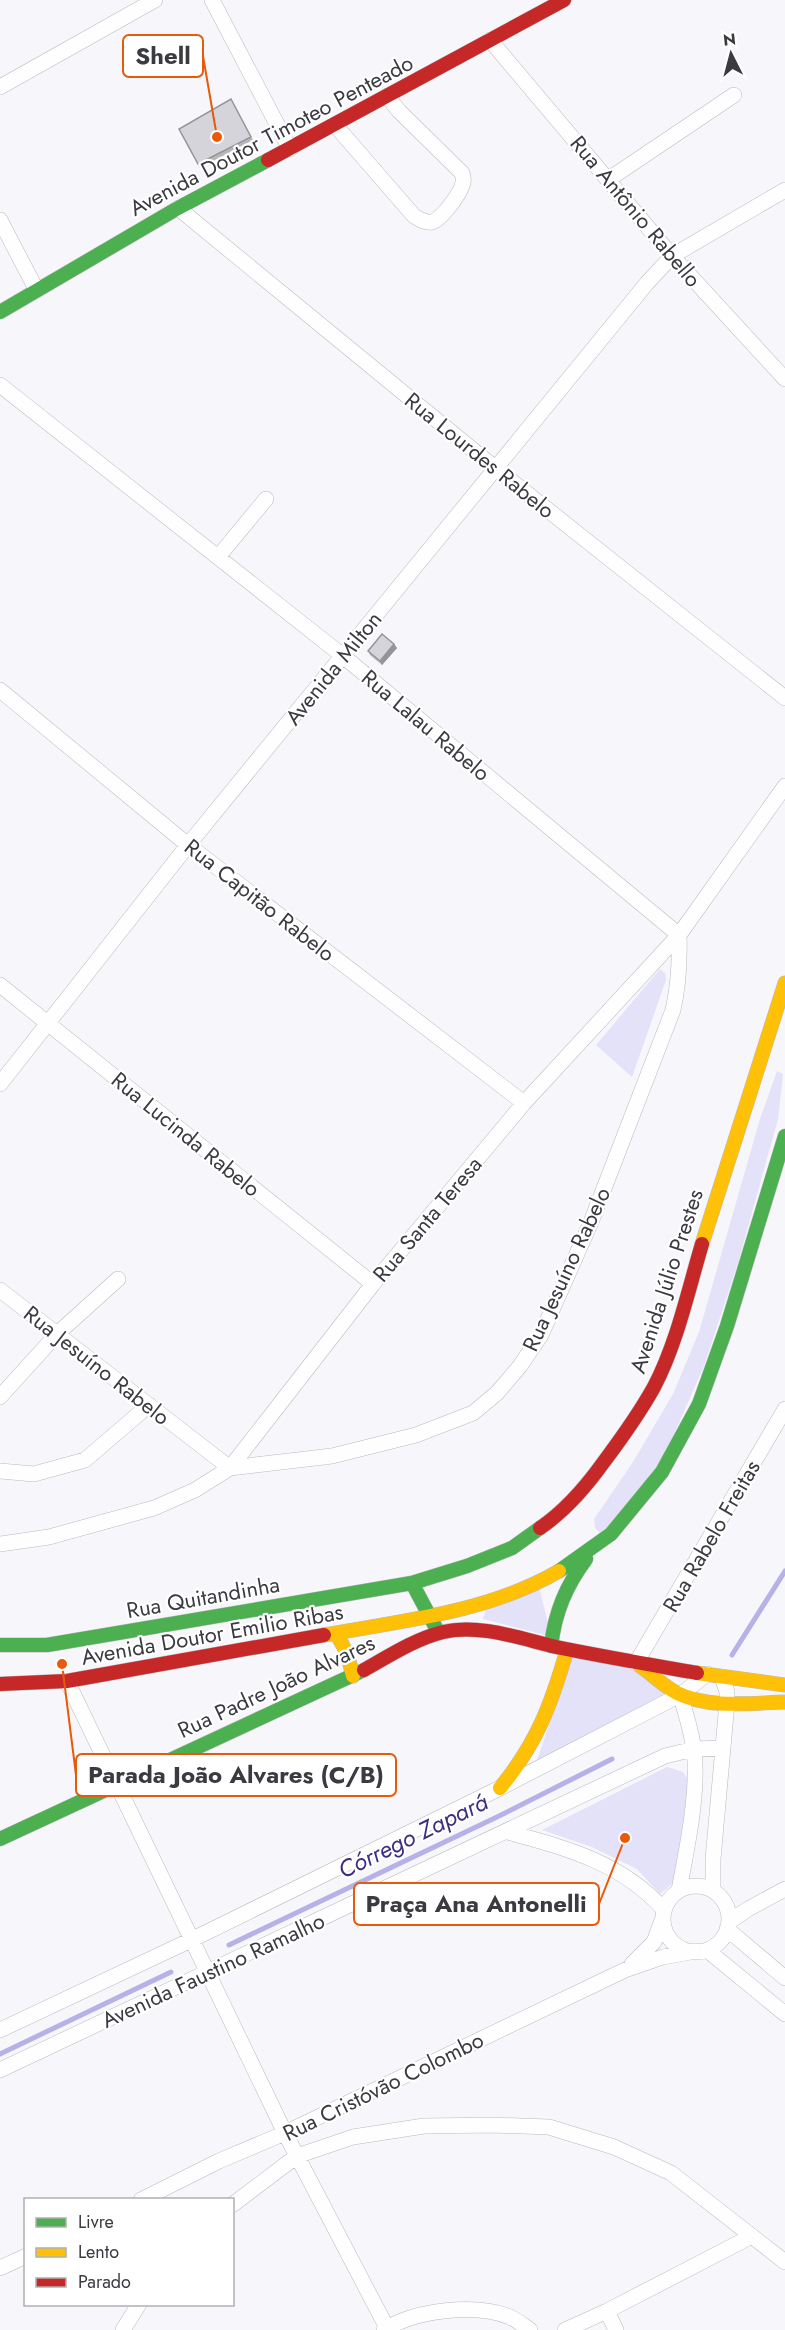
<svg xmlns="http://www.w3.org/2000/svg" width="785" height="2330" font-family="Jost,sans-serif">
<style>
.green{fill:#e3e2f9}
.lines{fill:none;stroke-linecap:round;stroke-linejoin:round}
.stream{stroke:#b6b2e7;stroke-width:5}
.street-casing{stroke:#babac0;stroke-width:16}
.fast-casing{stroke:#babac0;stroke-width:15}
.slow-casing{stroke:#babac0;stroke-width:15}
.jam-casing{stroke:#babac0;stroke-width:15}
.street{stroke:#fefefe;stroke-width:15}
.fast{stroke:#4caf50;stroke-width:14}
.slow{stroke:#ffc107;stroke-width:14}
.jam{stroke:#c62828;stroke-width:14}
.wall{fill:#b6b6bb}
.shaded-wall{fill:#949499}
.building{fill:#d4d4da;stroke:#949499;stroke-width:1.5}
.labels{text-anchor:middle;stroke-width:4.5;stroke-linejoin:round;paint-order:stroke}
.street-label{font-size:22px;fill:#3a3a41;stroke:#fff}
.water-label{font-size:24px;font-style:italic;fill:#3e2e82;stroke:#fff}
.leader{fill:none;stroke:#e8590c;stroke-width:2}
.callout-dot{fill:#e8590c;stroke:#fff;stroke-width:2}
.callout{fill:#fff;stroke:#e8590c;stroke-width:2}
.callout-label{font-size:24px;text-anchor:middle;font-weight:bold;fill:#3a3a41}
</style>
<rect width="100%" height="100%" fill="#f6f6fb"/>
<!-- green -->
<path class="green" d="M660,969L665,973L666,980L632,1077L596,1045Z
M777,1071L783,1074L778,1119L738,1263L704,1366L660,1466L602,1535L595,1528L594,1519L633,1462L673,1394L699,1332L760,1119Z
M540,1588C542,1606 549,1618 549,1636L483,1619L487,1606Z
M572,1658L638,1666L669,1699L536,1763Z
M667,1767L683,1772L690,1782L680,1855L673,1883L660,1894L637,1869L592,1847L542,1830Z"/>
<g class="lines">
<!-- stream -->
<path class="stream" d="M732,1655L785,1571
M229,1945L497,1817L612,1759
M0,2054L171,1972"/>
<!-- street casing -->
<g class="street-casing">
<path id="street" d="M212,0L290,149
M490,40L672,256L785,379
M0,87L155,0
M335,125L414,216C419,219 425,223 432,222C441,220 462,192 463,182C464,178 463,177 462,173L399,111L387,96
M609,179L734,95
M178,208L495,468L785,698
M0,220L36,289
M0,385L343,656L679,935C680,962 679,983 673,1010L591,1222L541,1335L520,1366L497,1393L473,1413L416,1435L332,1456L230,1468L0,1290
M218,557L266,499
M0,690L188,845L524,1103
M0,985L373,1284
M0,1084L188,845L647,283L672,256L785,190
M0,1397L57,1334L118,1279
M0,1471L34,1474L85,1460L149,1405
M0,1544L49,1537L154,1508L195,1490L230,1468L373,1284L524,1103L679,935L785,786
M636,1663L785,1409
M67,1681L285,2133L387,2328
M508,1832C566,1848 623,1863 664,1910
M663 1919a33 33 0 1 1 66 0a33 33 0 1 1-66 0Z
M679,1890C687,1849 699,1791 694,1750C691,1731 686,1713 680,1695
M713,1890V1859L727,1703V1692L722,1677
M729,1922L748,1909L785,1889
M727,1929L785,1978
M707,1950L785,2014
M632,1964L654,1942L662,1920
M0,2030L191,1940L500,1788L680,1695L707,1674
M0,2070L665,1756L694,1749L723,1748
M141,2200L219,2161L285,2133L625,1970L663,1957L696,1951
M232,2205L297,2156L353,2137L424,2126L492,2125L549,2127L614,2147L671,2173L785,2262
M0,2268L26,2256
M607,2311L616,2330
M123,2330L139,2304
M384,2330C415,2310 475,2303 510,2317C517,2320 524,2326 530,2330
M565,2330L607,2311L752,2236"/>
</g>
<!-- fast casing -->
<g class="fast-casing">
<path id="fast" d="M0,312L178,208L268,160
M559,1571L611,1534L662,1472L699,1404L727,1326L785,1136
M412,1583L436,1628
M0,1645H47L412,1583L467,1566L512,1548L540,1528
M551,1646C555,1612 566,1586 586,1559
M0,1839L364,1670"/>
</g>
<!-- slow casing -->
<g class="slow-casing">
<path id="slow" d="M702,1244L785,983
M336,1633L347,1653L353,1676
M324,1635C402,1621 489,1612 559,1571
M639,1665C652,1674 663,1686 677,1693C710,1709 750,1703 785,1702
M697,1673L785,1685
M500,1788C537,1743 551,1705 567,1650"/>
</g>
<!-- jam casing -->
<g class="jam-casing">
<path id="jam" d="M268,160L564,0
M540,1528C565,1511 585,1488 603,1463C621,1439 639,1414 654,1387C677,1343 688,1291 702,1244
M364,1670C389,1656 415,1639 443,1632C481,1623 524,1640 561,1648C606,1657 652,1665 697,1673
M0,1684L67,1681L324,1635"/>
</g>
<!-- street -->
<use href="#street" class="street"/>
<!-- fast -->
<use href="#fast" class="fast"/>
<!-- slow -->
<use href="#slow" class="slow"/>
<!-- jam -->
<use href="#jam" class="jam"/>
</g>
<!-- wall -->
<path class="wall" d="M233,103L253,140L200,168L198,164Z
M394,644L397,648L382,665L370,655L368,651Z"/>
<!-- shaded-wall -->
<path class="shaded-wall" d="M394,644L397,648L382,665L380,661Z"/>
<!-- building -->
<path class="building" d="M231,99L251,137L198,164L179,129Z
M382,634L394,644L380,661L368,651Z"/>
<g class="labels">
<!-- street labels -->
<g class="street-label">
<text transform="translate(271 135) rotate(-28)" y="8">Avenida Doutor Timoteo Penteado</text>
<text transform="translate(636 211) rotate(50)" y="8">Rua Antônio Rabello</text>
<text transform="translate(480 455) rotate(39)" y="8">Rua Lourdes Rabelo</text>
<text transform="translate(333 668) rotate(-51)" y="8">Avenida Milton</text>
<text transform="translate(426 725) rotate(40)" y="8">Rua Lalau Rabelo</text>
<text transform="translate(260 900) rotate(38)" y="8">Rua Capitão Rabelo</text>
<text transform="translate(186 1134) rotate(39)" y="8">Rua Lucinda Rabelo</text>
<text transform="translate(427 1219) rotate(-50)" y="8">Rua Santa Teresa</text>
<text transform="translate(566 1269) rotate(-65)" y="8">Rua Jesuíno Rabelo</text>
<text transform="translate(666 1281) rotate(-72)" y="8">Avenida Júlio Prestes</text>
<text transform="translate(97 1365) rotate(38)" y="8">Rua Jesuíno Rabelo</text>
<text transform="translate(711 1536) rotate(-60)" y="8">Rua Rabelo Freitas</text>
<text transform="translate(203 1597) rotate(-10)" y="8">Rua Quitandinha</text>
<text transform="translate(212 1634) rotate(-10)" y="8">Avenida Doutor Emilio Ribas</text>
<text transform="translate(276 1686) rotate(-25)" y="8">Rua Padre João Alvares</text>
<text transform="translate(213 1970) rotate(-25)" y="8">Avenida Faustino Ramalho</text>
<text transform="translate(383 2086) rotate(-26)" y="8">Rua Cristóvão Colombo</text>
</g>
<!-- water labels -->
<g class="water-label">
<text transform="translate(413 1836) rotate(-26)" y="8">Córrego Zapará</text>
</g>
</g>
<!-- callouts -->
<path class="leader" d="M217 137L203 56M62 1664L76 1775M625 1838L599 1904"/>
<g class="callout-dot">
<circle cx="217" cy="137" r="6"/>
<circle cx="62" cy="1664" r="6"/>
<circle cx="625" cy="1838" r="6"/>
</g>
<g class="callout">
<rect x="123" y="35" width="80" height="42" rx="6"/>
<rect x="76" y="1754" width="320" height="42" rx="6"/>
<rect x="354" y="1883" width="245" height="42" rx="6"/>
</g>
<g class="callout-label">
<text x="163" y="64">Shell</text>
<text x="236" y="1783">Parada João Alvares (C/B)</text>
<text x="476" y="1912">Praça Ana Antonelli</text>
</g>
<!-- legend -->
<rect x="24" y="2198" width="210" height="108" fill="#ffffff" stroke="#b0b0b3" stroke-width="1.5"/>
<rect x="36" y="2218" width="30" height="9" fill="#4caf50" stroke="#b0b0b3" stroke-width="1.5"/>
<text x="78" y="2228" font-size="18" fill="#3a3a41">Livre</text>
<rect x="36" y="2248" width="30" height="9" fill="#ffc107" stroke="#b0b0b3" stroke-width="1.5"/>
<text x="78" y="2258" font-size="18" fill="#3a3a41">Lento</text>
<rect x="36" y="2278" width="30" height="9" fill="#c62828" stroke="#b0b0b3" stroke-width="1.5"/>
<text x="78" y="2288" font-size="18" fill="#3a3a41">Parado</text>
<!-- north arrow -->
<g transform="translate(731 54) rotate(354)" stroke="#ffffff" stroke-width="4.5" paint-order="stroke">
<path d="M0-4.5L10 22L0 15L-10 22Z" fill="#3a3a41"/>
<text y="-9" font-size="16" font-weight="bold" text-anchor="middle" fill="#3a3a41">N</text>
</g>
</svg>
